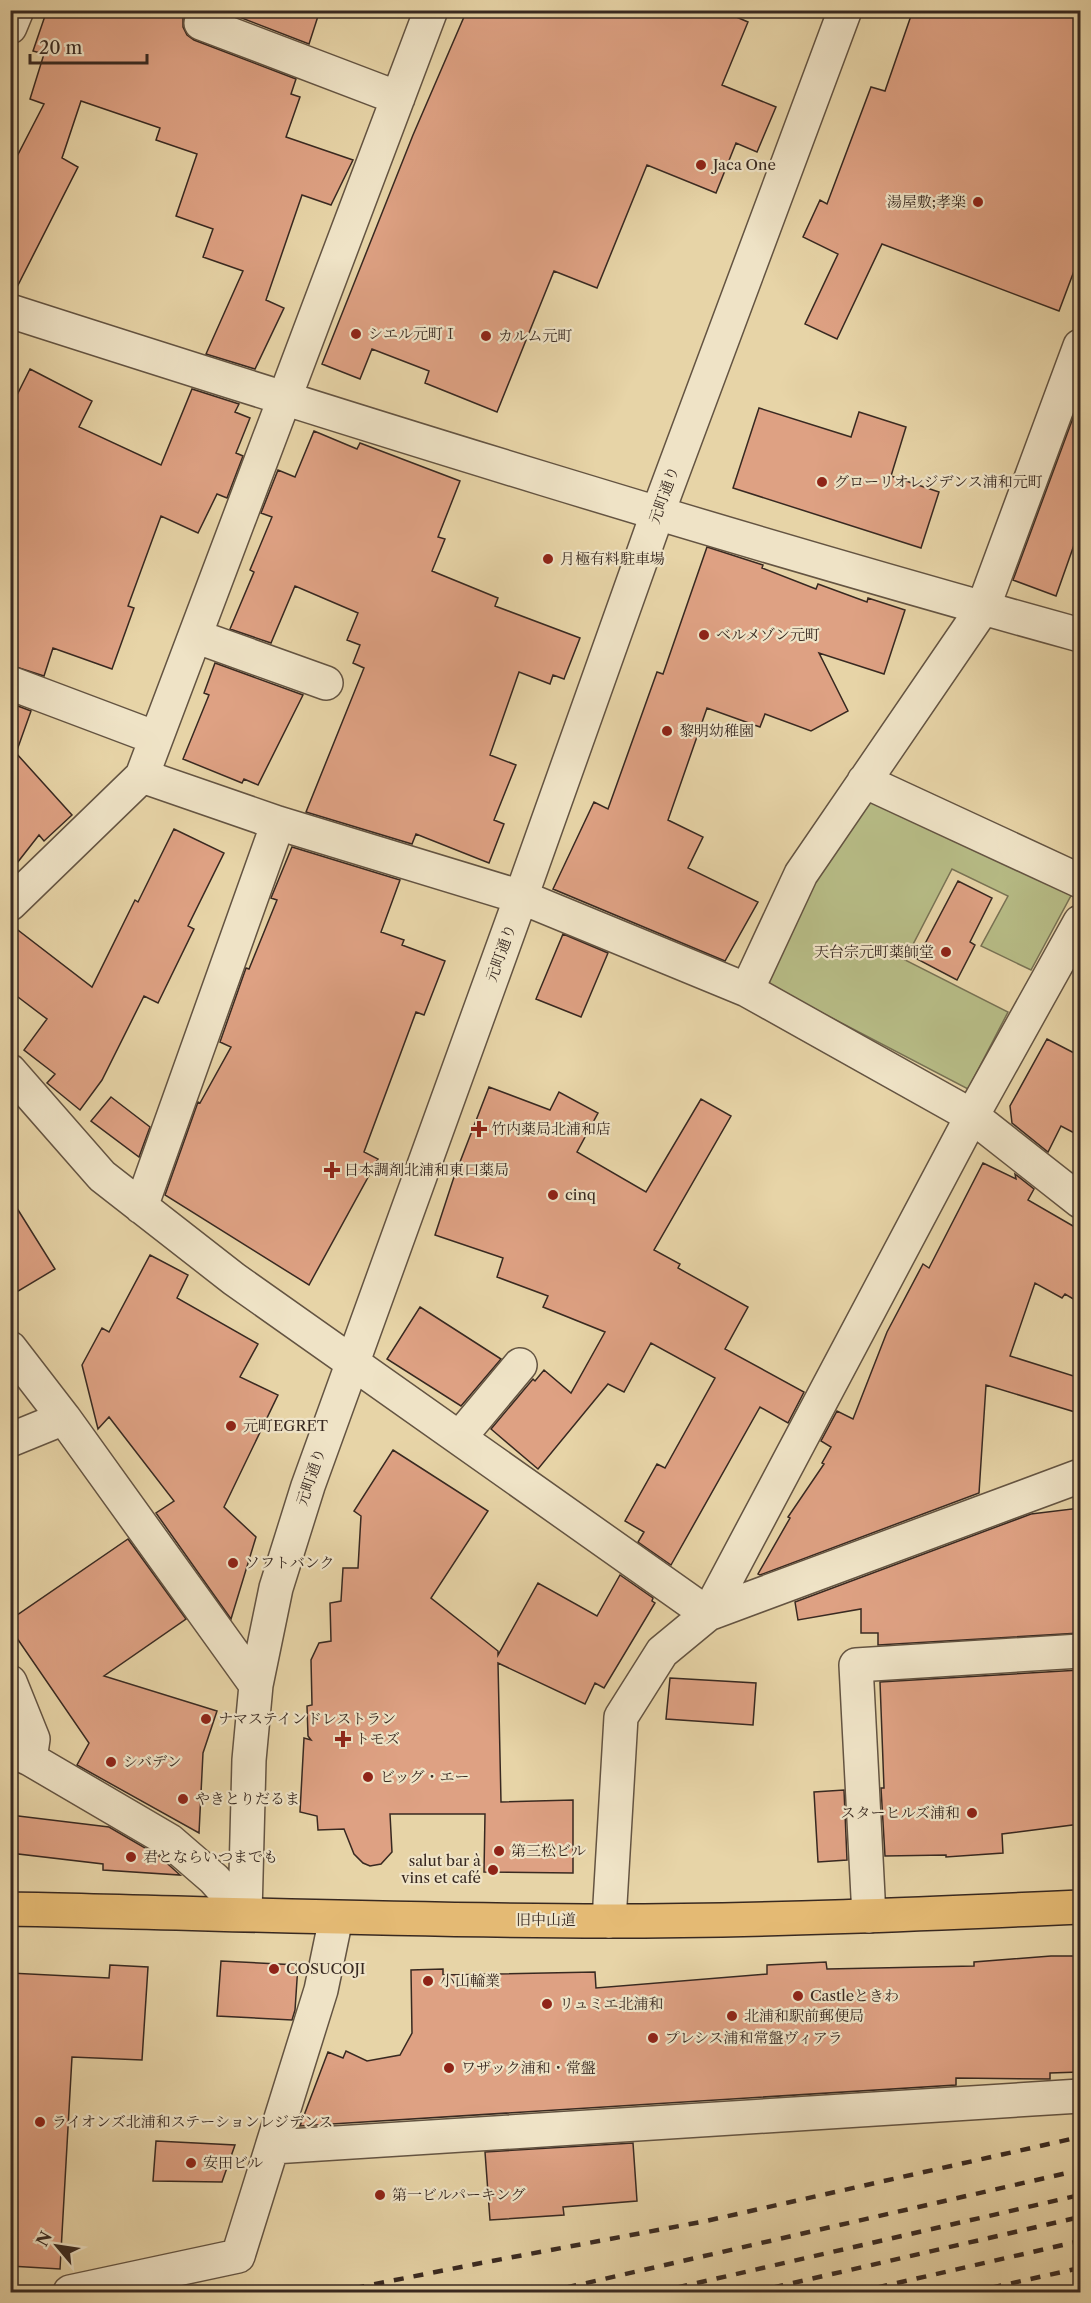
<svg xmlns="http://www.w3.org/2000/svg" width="1091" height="2303" font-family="'Libre Caslon Text','Noto Serif JP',serif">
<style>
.green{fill:#b7bc86;stroke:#787254;stroke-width:1.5}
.building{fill:#dea183;stroke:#382921;stroke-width:1.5}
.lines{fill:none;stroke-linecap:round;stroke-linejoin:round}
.minor-casing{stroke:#645442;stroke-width:36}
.major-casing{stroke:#382921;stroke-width:36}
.minor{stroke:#efe3c6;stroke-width:33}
.major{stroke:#e4ba74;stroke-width:33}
.rail{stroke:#382921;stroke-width:4.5;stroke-dasharray:10 10;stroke-linecap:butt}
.poi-dot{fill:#8f2418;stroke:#efe3c6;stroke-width:2}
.labels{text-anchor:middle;stroke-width:4.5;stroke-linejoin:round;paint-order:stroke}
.poi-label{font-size:15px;fill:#382921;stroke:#efe3c6;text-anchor:start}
.street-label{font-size:15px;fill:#382921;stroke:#efe3c6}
</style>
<rect width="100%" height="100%" fill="#e7d4a7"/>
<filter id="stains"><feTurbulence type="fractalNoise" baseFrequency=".00333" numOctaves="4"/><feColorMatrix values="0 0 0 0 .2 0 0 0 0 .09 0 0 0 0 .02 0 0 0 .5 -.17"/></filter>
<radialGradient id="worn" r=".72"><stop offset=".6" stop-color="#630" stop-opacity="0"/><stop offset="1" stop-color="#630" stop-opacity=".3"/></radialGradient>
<!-- green -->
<path class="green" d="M871,795L1074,890L1031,970L981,946L1008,896L952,869L905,960L1008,1012L968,1089L763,982L812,877Z"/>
<!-- building -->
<path class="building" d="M47,10H188L183,17V27L187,35L194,40L296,79L291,94L300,97L286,137L353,160L331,205L302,195L266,300L284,308L255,369L206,354L243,271L203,257L213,229L176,216L197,154L156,140L160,128L81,101L62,158L78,167L14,293H10V170L44,104L30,99L44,54L33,51Z
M221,10H320L309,44Z
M467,10H720L748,22L722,85L776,107L757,152L736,143L716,193L647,165L597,288L554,271L497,412L425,383L429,371L372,349L360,379L322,364L413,135Z
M913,10H1080V255L1059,311L882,244L837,339L805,324L838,254L803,237L820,200L827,204L871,87L885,91Z
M30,369L92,401L79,427L161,465L192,389L239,404L235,412L250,418L236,453L243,456L227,498L217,494L198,533L161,516L128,606L134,608L112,669L53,648L44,676L10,665V409Z
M1080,399V528L1056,596L1013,580Z
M759,408L851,437L859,412L906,427L891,476L939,492L921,548L733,488Z
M314,431L357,449L360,443L460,481L438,537L445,539L432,571L498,598L495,606L580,638L564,679L553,675L550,684L519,672L490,755L516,765L494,820L504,824L489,863L416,834L412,844L306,812L364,668L353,663L360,645L347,640L358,613L295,586L271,643L230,629L254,572L250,570L272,517L261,513L278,470L295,477Z
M707,547L763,565L762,568L816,589L818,584L867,602L868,598L905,610L884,674L819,653L848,711L811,731L765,714L760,727L707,708L668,820L703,837L688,868L758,902L725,961L553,889L594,802L608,809L657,672L663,674Z
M215,663L303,695L258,785L244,779L242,783L183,759L209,695L204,693Z
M10,703L31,711L16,753L72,815L44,841L39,835L10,872Z
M174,829L224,853L188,926L194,929L158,1003L144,996L102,1080L80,1110L47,1083L55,1074L24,1050L47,1019L10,991V924L92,987L135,900L138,902Z
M292,847L400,880L381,932L404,940L402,945L445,961L424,1015L416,1012L364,1152L378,1159L309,1285L165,1195L198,1102L200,1103L231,1047L220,1042L246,968L249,969L277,900L271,898Z
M958,881L992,898L970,942L975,945L957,980L917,959Z
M563,934L608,953L581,1017L536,999Z
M1047,1039L1080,1056V1136L1061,1126L1048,1152L1012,1123L1010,1106Z
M489,1087L550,1110L559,1092L598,1113L577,1152L646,1192L701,1099L731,1116L654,1250L680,1264L678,1268L748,1307L725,1349L804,1392L788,1423L760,1407L671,1565L638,1542L644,1532L625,1521L657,1464L665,1468L715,1378L651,1343L624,1392L608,1384L538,1469L491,1429L533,1379L535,1381L544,1370L571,1393L605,1332L543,1307L548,1296L497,1277L503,1258L435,1235L453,1180Z
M111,1097L150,1127L139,1157L91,1121Z
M983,1163L1016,1179L1015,1174L1034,1189L1028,1200L1080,1230V1303L1065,1294L1062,1298L1035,1283L1010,1356L1080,1378V1394L1075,1412L986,1385L979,1493L760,1575L758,1574L790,1518L788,1517L824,1464L822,1463L831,1447L821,1441L837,1411L853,1419L887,1332L923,1264L929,1268Z
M10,1197L55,1269L10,1296Z
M150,1255L188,1275L177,1298L258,1344L240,1377L278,1395L224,1507L256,1537L231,1619L156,1513L174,1501L109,1417L98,1429L82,1365L102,1328L109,1332Z
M420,1307L501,1359L461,1406L387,1359Z
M393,1450L488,1511L431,1598L498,1651V1655L538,1583L597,1616L620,1575L653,1598L652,1601L655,1603L604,1688L595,1683L585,1704L498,1663L501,1802L573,1800V1873L484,1872L485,1814H390L392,1852L381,1864L370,1866L363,1863L354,1854L344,1829L318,1830L317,1816L300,1812L304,1738L311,1740L308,1736L307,1706L312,1705L311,1660L319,1643L331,1641L330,1603L341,1601L343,1568H358L361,1516L354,1511Z
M1080,1508V1633L878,1645V1633H861V1609L798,1620L795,1602L1031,1514Z
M128,1539L186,1619L104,1676L217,1711L203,1753L199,1833L77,1765L89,1743L10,1628V1620Z
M1080,1670V1738H1075L1080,1787V1824L1002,1834L1003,1853L946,1857V1855L885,1856L881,1788H884L880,1682Z
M670,1678L756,1683L753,1725L666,1719Z
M844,1790L847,1860L818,1862L814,1792Z
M10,1815L109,1827L159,1856L180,1875L103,1870V1864L10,1853Z
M1051,1956H1080V2072L1050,2073V2079L956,2078V2085L300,2126L328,2052L343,2058L346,2051L367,2061L400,2055L412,2033L411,1970L443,1969V1975L595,1972L596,1988L767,1974V1965L826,1962L827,1969L974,1966V1962Z
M221,1961L298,1965L295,2010L292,2020L217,2016Z
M110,1965L148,1967L142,2060L72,2057L60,2269L10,2266V1973L109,1978Z
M156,2141L235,2145L222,2182L153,2181Z
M633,2143L637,2201L563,2207L564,2215L490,2220L485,2152Z"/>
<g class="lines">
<!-- minor casing -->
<g class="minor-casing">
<path id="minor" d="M201,23L398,98
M10,27L17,10
M10,311C365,425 721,536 1080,635
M195,636L326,683
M10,683L156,738
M142,776L278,823L521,897L747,990L972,1116L1080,1201
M864,781L1080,881
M10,904L142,776L431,10
M747,990L801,874L983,608L1080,346
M10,1071L102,1176L234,1279L708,1614L1080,1476
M141,1207L278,823
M10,1348L64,1418L256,1685
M459,1438L520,1365
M10,1440L64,1418
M10,1682L33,1739L30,1759
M10,1750L30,1759L170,1841L214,1879L245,1914
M245,1914L249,1760L256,1685L276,1588L308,1486L521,897L658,512L845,10
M869,1916L856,1665L1080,1651
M609,1921L621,1717L662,1652L708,1614L972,1116L1080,922
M273,2147L1080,2096
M70,2292L238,2256L321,1990L336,1918"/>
</g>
<!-- major casing -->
<g class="major-casing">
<path id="major" d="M10,1909C209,1913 408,1921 607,1921C765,1921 923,1914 1080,1907"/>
</g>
<!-- minor -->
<use href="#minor" class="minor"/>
<!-- major -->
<use href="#major" class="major"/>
<!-- rail -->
<path class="rail" d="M335,2292L481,2263L706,2221L1080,2137
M547,2292L1080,2170
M658,2292L1080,2195
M754,2292L1080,2217
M858,2292L1080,2241
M972,2292L1080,2268"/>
</g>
<!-- markers -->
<g class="poi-dot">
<circle cx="701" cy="165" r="6"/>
<circle cx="978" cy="202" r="6"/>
<circle cx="356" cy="334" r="6"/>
<circle cx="486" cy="336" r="6"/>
<circle cx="822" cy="482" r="6"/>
<circle cx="548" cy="559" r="6"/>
<circle cx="704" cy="635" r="6"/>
<circle cx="667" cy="731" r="6"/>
<circle cx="946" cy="952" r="6"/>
<path d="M476 1120h6v6h6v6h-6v6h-6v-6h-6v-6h6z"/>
<path d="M329 1161h6v6h6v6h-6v6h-6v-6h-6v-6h6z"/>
<circle cx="553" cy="1195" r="6"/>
<circle cx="231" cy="1426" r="6"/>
<circle cx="233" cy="1563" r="6"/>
<circle cx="206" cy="1719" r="6"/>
<path d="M340 1730h6v6h6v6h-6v6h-6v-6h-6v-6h6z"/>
<circle cx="111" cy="1762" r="6"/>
<circle cx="368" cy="1777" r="6"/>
<circle cx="183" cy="1799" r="6"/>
<circle cx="972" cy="1813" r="6"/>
<circle cx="499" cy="1851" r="6"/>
<circle cx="131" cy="1857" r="6"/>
<circle cx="493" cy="1870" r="6"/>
<circle cx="274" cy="1969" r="6"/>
<circle cx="428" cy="1981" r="6"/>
<circle cx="798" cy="1996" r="6"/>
<circle cx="547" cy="2004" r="6"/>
<circle cx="732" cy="2016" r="6"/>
<circle cx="653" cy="2038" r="6"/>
<circle cx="449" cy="2068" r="6"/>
<circle cx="40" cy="2122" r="6"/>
<circle cx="191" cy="2163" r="6"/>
<circle cx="380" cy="2195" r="6"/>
</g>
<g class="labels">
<!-- poi labels -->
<g class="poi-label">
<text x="713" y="170">Jaca One</text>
<text x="966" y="207" text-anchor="end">湯屋敷;孝楽</text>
<text x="368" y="339">シエル元町Ⅰ</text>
<text x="498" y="341">カルム元町</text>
<text x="834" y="487">グローリオレジデンス浦和元町</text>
<text x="560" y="564">月極有料駐車場</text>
<text x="716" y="640">ベルメゾン元町</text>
<text x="679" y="736">黎明幼稚園</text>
<text x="934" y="957" text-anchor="end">天台宗元町薬師堂</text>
<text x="491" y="1134">竹内薬局北浦和店</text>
<text x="344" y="1175">日本調剤北浦和東口薬局</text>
<text x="565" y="1200">cinq</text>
<text x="243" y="1431">元町EGRET</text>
<text x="245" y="1568">ソフトバンク</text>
<text x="218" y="1724">ナマステインドレストラン</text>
<text x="355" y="1744">トモズ</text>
<text x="123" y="1767">シバデン</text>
<text x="380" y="1782">ビッグ・エー</text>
<text x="195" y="1804">やきとりだるま</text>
<text x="960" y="1818" text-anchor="end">スターヒルズ浦和</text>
<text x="511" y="1856">第三松ビル</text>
<text x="143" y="1862">君とならいつまでも</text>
<text x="481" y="1866" text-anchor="end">salut bar à<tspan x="481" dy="17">vins et café</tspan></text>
<text x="286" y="1974">COSUCOJI</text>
<text x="440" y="1986">小山輪業</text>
<text x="810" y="2001">Castleときわ</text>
<text x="559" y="2009">リュミエ北浦和</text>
<text x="744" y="2021">北浦和駅前郵便局</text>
<text x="665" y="2043">プレシス浦和常盤ヴィアラ</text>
<text x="461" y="2073">ワザック浦和・常盤</text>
<text x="52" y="2127">ライオンズ北浦和ステーションレジデンス</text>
<text x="203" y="2168">安田ビル</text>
<text x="392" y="2200">第一ビルパーキング</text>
</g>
<!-- street labels -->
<g class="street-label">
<text transform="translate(664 495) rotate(-70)" y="5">元町通り</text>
<text transform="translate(501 953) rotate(-70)" y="5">元町通り</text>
<text transform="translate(311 1477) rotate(-71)" y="5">元町通り</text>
<text x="546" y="1925">旧中山道</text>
</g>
</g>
<!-- margin -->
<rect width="1091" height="2303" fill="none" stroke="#e7d4a7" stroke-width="36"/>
<rect x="12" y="12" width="1067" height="2279" fill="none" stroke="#382921" stroke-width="3"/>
<rect x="18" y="18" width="1055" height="2267" fill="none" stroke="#382921" stroke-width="1.5"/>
<!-- north arrow -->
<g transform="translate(57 2246) rotate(299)" stroke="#efe3c6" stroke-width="4.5" paint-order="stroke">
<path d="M0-4.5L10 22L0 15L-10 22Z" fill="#382921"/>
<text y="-9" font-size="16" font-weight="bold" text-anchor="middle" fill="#382921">N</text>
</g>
<!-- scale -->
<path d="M30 54v9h117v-9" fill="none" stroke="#382921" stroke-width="3"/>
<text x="39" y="54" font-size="18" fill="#382921" stroke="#efe3c6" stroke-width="4.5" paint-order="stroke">20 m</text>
<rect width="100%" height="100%" filter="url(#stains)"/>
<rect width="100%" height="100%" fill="url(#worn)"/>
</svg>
